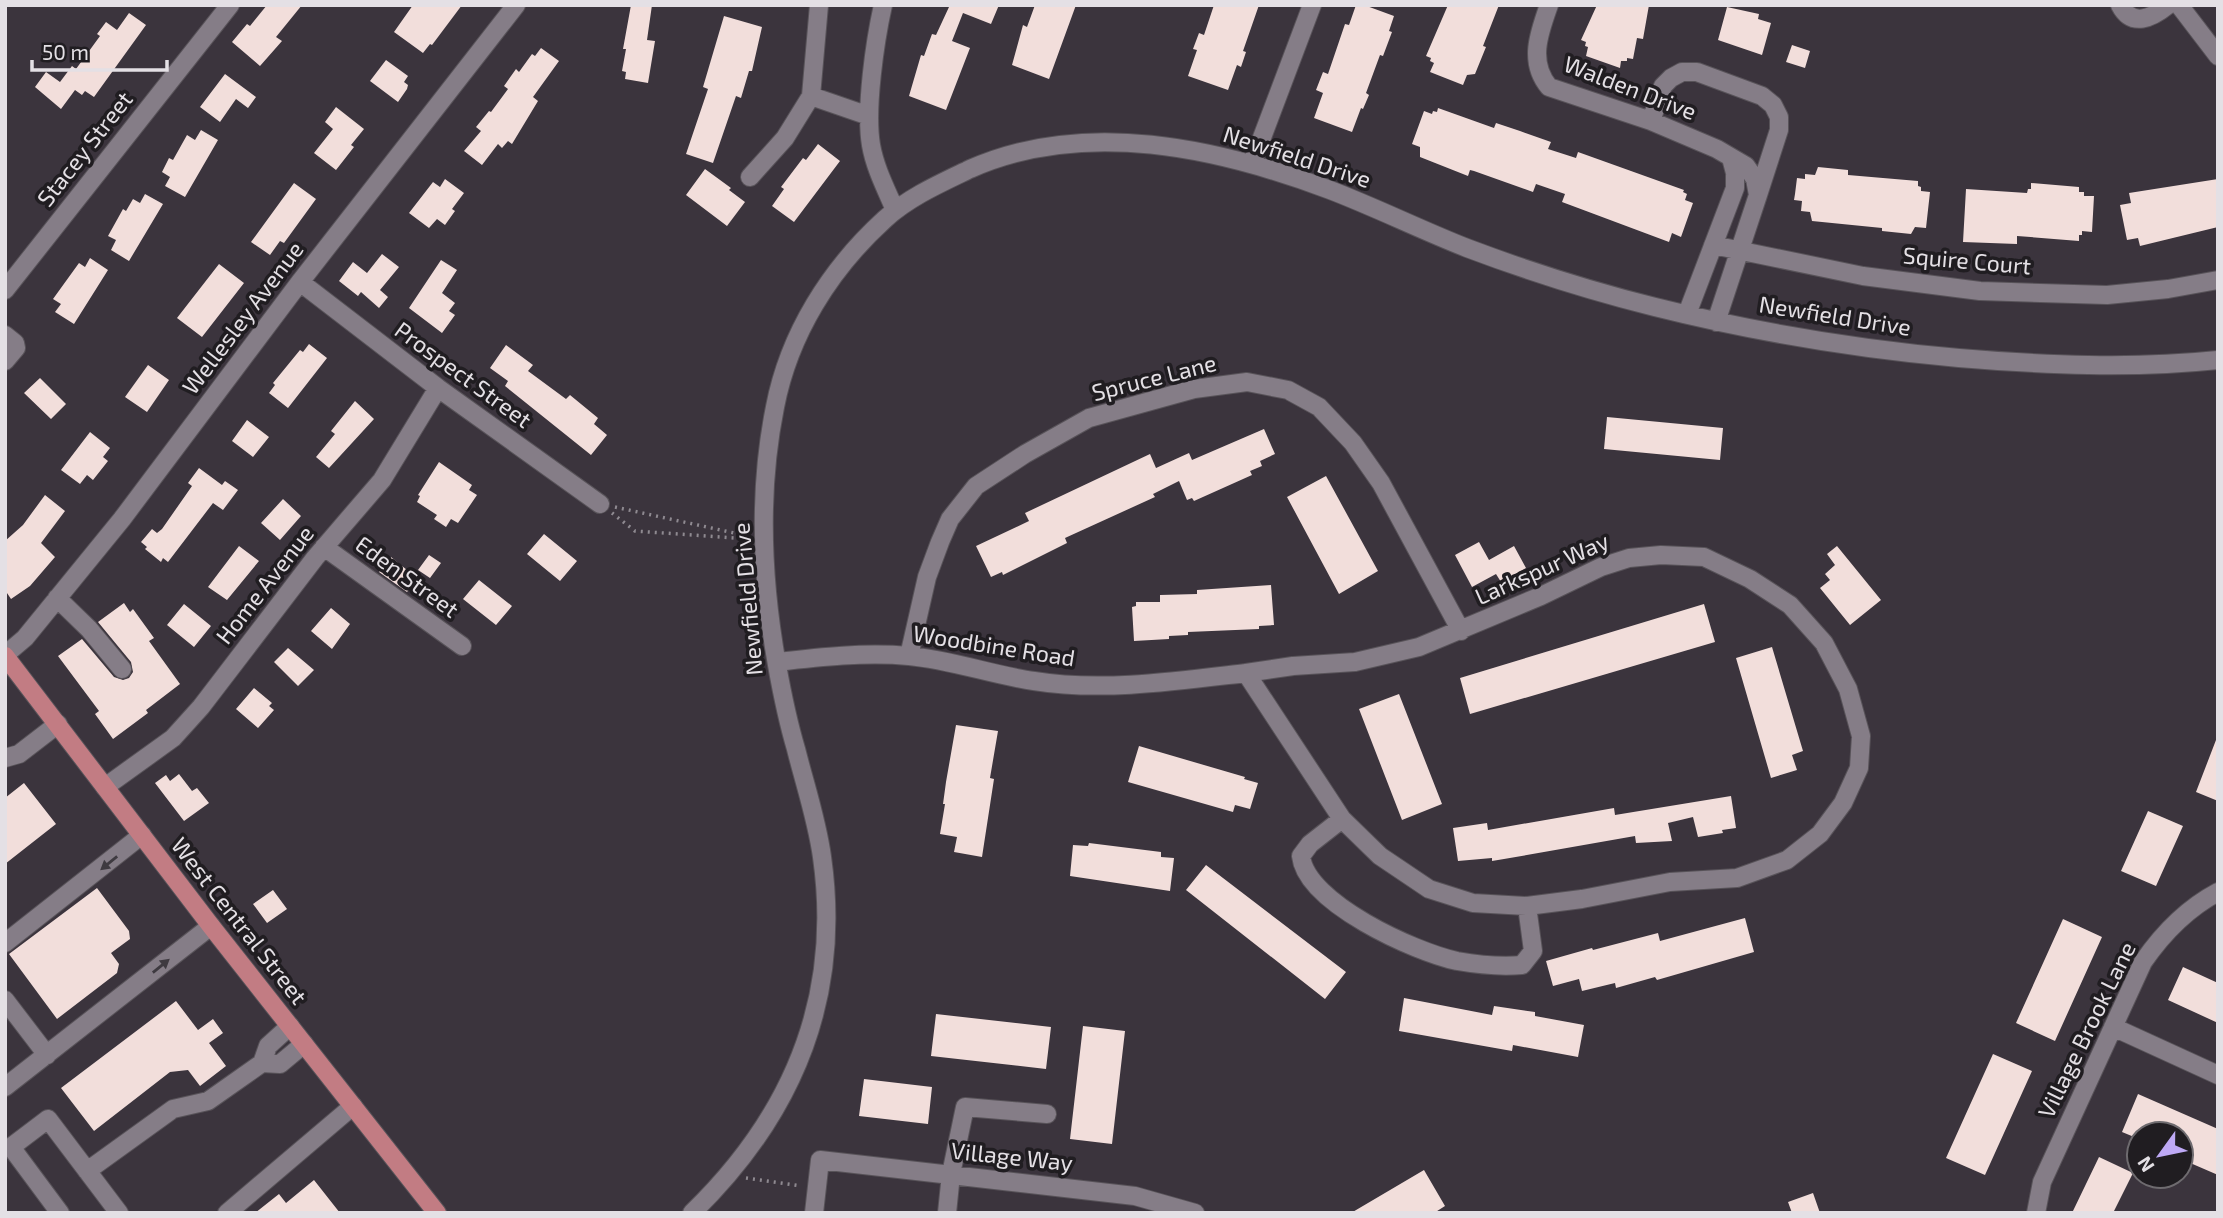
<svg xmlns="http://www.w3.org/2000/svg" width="2223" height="1218" font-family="'Exo 2',sans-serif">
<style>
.building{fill:#f2dedb}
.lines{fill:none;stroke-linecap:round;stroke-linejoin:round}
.minor-casing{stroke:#585359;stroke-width:20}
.major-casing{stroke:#585359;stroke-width:20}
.path{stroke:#8f8a91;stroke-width:3.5;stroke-dasharray:2 5;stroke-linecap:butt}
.minor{stroke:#857d87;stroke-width:18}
.major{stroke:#c27c83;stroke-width:18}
.oneway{fill:#3e3a40}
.labels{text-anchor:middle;stroke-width:7;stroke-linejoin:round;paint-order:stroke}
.street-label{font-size:23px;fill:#e4e0e5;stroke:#201d21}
</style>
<rect width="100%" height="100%" fill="#3b343d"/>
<!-- building -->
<path class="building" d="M267,5H302L276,37L282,41L260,66L232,42L247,24L250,26Z
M413,5H462L432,45L430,44L423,53L394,32Z
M631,5H652L647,40L655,41L648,83L625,79L626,72L622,71L626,49H623Z
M946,5H999L991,24L963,13L952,41L970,48L946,110L909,96L921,55L924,56L932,34L936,35L949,7Z
M1035,5H1076L1049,79L1012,65L1023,25L1027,27Z
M1214,5H1259L1243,51L1246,52L1241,67L1237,65L1228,90L1188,76L1197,50L1193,49L1199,33L1204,35Z
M1356,5H1364L1394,16L1389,31L1392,32L1383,56L1380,55L1366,93L1369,95L1363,109L1361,108L1352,132L1314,118L1323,93L1316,90L1323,72L1328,74L1345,24L1349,25Z
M1448,5H1499L1483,46L1486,47L1475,74L1467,75L1463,85L1430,72L1434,63L1430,61L1431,58L1426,56Z
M1597,5H1649L1643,39L1637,38L1633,59L1627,58V61H1621L1620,68L1586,56L1588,47L1585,46L1586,42L1581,40Z
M1727,7L1759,14L1758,19L1771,23L1762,55L1718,40Z
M129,13L146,25L94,97L85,91L82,95L75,90L61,109L35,87L46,72L60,82L72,66L76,69L100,36L97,34L106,22L117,30Z
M724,16L762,27L752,71H749L741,98L736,96L713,163L686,154L708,89L703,87Z
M1792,45L1810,51L1805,68L1786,62Z
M541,48L559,61L533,97L538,101L512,144L508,141L502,148L498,144L482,165L464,151L481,131L476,127L489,111L491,112L508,89L504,86L516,69L519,72L532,54L535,56Z
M386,60L408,76L404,82L408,85L407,89L398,102L370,81Z
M225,74L256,97L248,108L236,99L220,122L200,107Z
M336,107L364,129L351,145L354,147L336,170L314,153L333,129L325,122Z
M1438,108L1494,128L1496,123L1520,131L1551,142L1548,149L1576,158L1578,152L1684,190L1683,192L1687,194L1685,200L1693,203L1681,237L1672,233L1669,242L1562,202L1565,194L1536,184L1533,192L1474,171L1470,170L1468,176L1420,157V147L1412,144L1424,111L1432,114L1433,111L1437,112Z
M201,130L218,140L185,197L165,186L170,177L162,172L169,158L173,160L187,135L195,140Z
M818,144L840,161L794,222L772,206L784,189L781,187L803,158L806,160Z
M1818,167L1848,170V175L1918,181V186L1921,187V191L1930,192L1926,228L1915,227L1911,234L1882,231V228L1812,221L1810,212L1801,211L1802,201L1794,200L1795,194L1797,178L1805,179V174L1815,175Z
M705,169L731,188L729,190L745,202L727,226L686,195Z
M445,179L464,193L452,209L455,211L445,225L437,219L429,228L409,213L433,182L440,187Z
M2218,179V227L2140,246L2138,238L2127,240L2120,205L2131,203L2129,193Z
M294,183L316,199L284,243L280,241L270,255L251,242Z
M2031,183L2079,187V192H2084V196H2094L2092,232L2082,231V235H2079V241L2017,236V244L1963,242L1966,189L2027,193L2028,189H2031Z
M145,194L163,204L129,261L111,250L116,240L108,236L123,209L126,211L133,199L140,203Z
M382,254L399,267L380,290L388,297L379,308L361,292L358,296L339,281L353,262L367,273Z
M90,258L108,270L74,324L55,312L61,304L53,299L79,263L85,267Z
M441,260L457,270L442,293L455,303L449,311L455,315L442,333L409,308Z
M219,264L244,283L202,337L177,318Z
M309,344L327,358L288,408L269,393L275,385L273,383L300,350L303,352Z
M506,345L533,365L528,371L566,399L570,395L598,418L594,424L607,435L591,455L505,386L508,381L490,368Z
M148,365L169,380L147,412L125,397Z
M40,378L66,404L51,419L24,393Z
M355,401L374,419L329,468L316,457L335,434L331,431Z
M1607,417L1723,428L1720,460L1604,449Z
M247,420L269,437L253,457L232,441Z
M1264,429L1275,454L1260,461L1262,466L1250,471L1252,475L1194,501L1192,498L1187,500L1179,481L1153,494L1155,497L1065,538L1067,543L1003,575L1002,572L991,577L976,546L1029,521L1025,513L1150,454L1156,468L1189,453L1192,460Z
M90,432L110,448L103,457L108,461L93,480L87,475L80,484L61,470Z
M439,462L472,485L469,490L477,495L458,523L451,519L446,527L434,519L437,515L417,502L420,496L418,495Z
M199,468L222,485L225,481L238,490L223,510L213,503L168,562L163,558L161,562L145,549L147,547L141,542L152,529L157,533L162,529L192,486L188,483Z
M1326,476L1378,571L1339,594L1287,497Z
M45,495L65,511L41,543L55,557L30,586L11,599L5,590V541L23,525Z
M283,499L301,516L280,540L261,523Z
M544,534L577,561L560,581L527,554Z
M1479,542L1489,560L1514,546L1526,568L1501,582L1496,574L1472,587L1455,555Z
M239,546L259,561L227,600L208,587Z
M1837,546L1881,600L1850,625L1820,588L1830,580L1825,574L1835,565L1827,554Z
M429,555L441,563L430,578L418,570Z
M391,557L418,579L407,592L379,572Z
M479,580L512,606L496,625L463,599Z
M1271,585L1274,625L1259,626V629L1188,632V635L1169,636V639L1134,641L1132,607L1136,606V602H1160V595L1197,594V590Z
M124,603L130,612L133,609L154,638L149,641L180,684L146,710L148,713L113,739L95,714L99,711L58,656L82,639L114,677L123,680L129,678L133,672L131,662L98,622Z
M184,604L211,626L194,647L167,625Z
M1704,604L1715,642L1470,714L1460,678Z
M331,608L350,624L332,649L311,631Z
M1772,647L1803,751L1792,755L1797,770L1771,778L1736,658Z
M288,648L314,670L298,686L274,662Z
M254,688L272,703L269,706L274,710L258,728L236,709Z
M1399,694L1442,804L1402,820L1359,709Z
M956,725L998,731L990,778L994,779L982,857L954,852L957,837L940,834L945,804H943L946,782Z
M2216,740H2218V801L2196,792Z
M1139,746L1245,777L1244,779L1258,783L1250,809L1235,805L1233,812L1128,782Z
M179,774L192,791L197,788L209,803L184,821L155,783L166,775L170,781Z
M24,783L56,824L5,864V798Z
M1731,796L1736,828L1722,830L1723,833L1698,837L1693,817L1668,823L1672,841L1636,843L1635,836L1504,859L1492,861V858L1458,861L1453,828L1487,823L1488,830L1614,808L1615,815Z
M2148,811L2183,826L2156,886L2121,871Z
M1089,843L1161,852V857L1174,858L1170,891L1070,876L1073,845L1088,846Z
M1206,865L1346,972L1325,999L1186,890Z
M97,888L129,931L130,939L111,953L119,964L117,973L57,1019L9,954Z
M273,890L287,909L267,923L253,904Z
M1745,918L1754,952L1657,980L1655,977L1616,988L1615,983L1582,991L1579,979L1553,986L1546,961L1592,948L1593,950L1658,933L1660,941Z
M2063,919L2102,937L2055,1041L2016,1023Z
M2183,967L2218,983V1023L2168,1000Z
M1404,998L1492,1015L1494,1006L1535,1012V1016L1584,1025L1578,1057L1513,1045L1512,1051L1399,1031Z
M176,1001L198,1030L213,1019L223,1033L209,1043L226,1066L200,1086L188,1070L170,1072L94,1131L61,1088Z
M936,1014L1051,1027L1046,1069L931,1056Z
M1083,1026L1125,1031L1112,1144L1070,1139Z
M1993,1054L2032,1071L1985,1175L1946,1158Z
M864,1079L932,1087L928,1124L859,1116Z
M2138,1094L2218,1129V1175L2181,1159V1134H2139V1139L2122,1132Z
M2099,1157L2133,1173L2113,1213H2072Z
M1424,1170L1445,1206L1434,1213H1351Z
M314,1180L340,1213H255L279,1194L286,1203Z
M1813,1193L1820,1213H1792L1788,1202Z"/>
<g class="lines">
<!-- minor casing -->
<g class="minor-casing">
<path id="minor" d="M883,5C875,41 865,109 871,145C875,168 886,189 895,210
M1549,5C1539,33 1528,62 1549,87L1651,121L1717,149L1746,166L1755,179L1758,195L1716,322
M2120,5C2132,28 2152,18 2168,5
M2179,5L2218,56
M811,96L869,116
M1651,121L1663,86L1671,78L1682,72H1697L1762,96L1773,105L1779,117V130L1758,195
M1252,164L1312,5
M750,177L785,138L811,96L819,5
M1713,245L1863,276L1980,291L2107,295L2168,289L2218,280
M300,282L438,388L600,504
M5,290L230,5
M1687,314L1735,188V173L1731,158
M5,335L15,343L16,348L5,361
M324,547L462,646
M1661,555L1704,557L1750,579L1790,605L1824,643L1848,689L1861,736L1859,768L1843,803L1820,834L1787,860L1737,878L1670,882L1582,899L1527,906L1473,903L1429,889L1380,856L1342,819L1246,673L1293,666L1355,662L1419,647L1541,596L1601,567L1629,558Z
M57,598L89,629L122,669
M5,655L25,638L122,519L300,282L516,5
M909,656L927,577L940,542L950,519L976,486L1025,454L1089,418L1194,389L1247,382L1288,390L1319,407L1353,443L1381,483L1461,631
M777,662C820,657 865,652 909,656C952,660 992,675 1034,681C1102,692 1178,681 1246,673
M5,758L19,754L58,724
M105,787L173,738L201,707L315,558L382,480L438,388
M1342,819L1310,844L1301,856C1306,903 1415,952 1457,961C1480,965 1500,967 1522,965L1533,951L1527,906
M5,943L142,835
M5,1000L47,1055
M2113,1027L2218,1075
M262,1063L268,1046L290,1026
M5,1087L211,926
M87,1171L173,1109L208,1101L262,1063L280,1064L304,1044
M60,1213L11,1147L48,1119L119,1213
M227,1213L353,1106
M692,1213C793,1115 842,998 822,857C817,820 805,785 796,749C788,722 782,693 777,665C762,581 758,491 775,407C789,334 830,269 885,219C909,197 941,183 970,169C1085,118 1218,148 1330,190C1377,208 1421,230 1467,248C1528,271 1591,291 1655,307C1755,332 1856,349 1959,358C2045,365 2132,369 2218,360
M814,1213L820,1160L1135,1196L1195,1213
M947,1213L951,1174L965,1107L1047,1114
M2036,1213L2042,1182L2143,962C2163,933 2186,909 2218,892"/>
</g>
<!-- major casing -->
<g class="major-casing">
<path id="major" d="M5,656L211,926L437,1213"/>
</g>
<!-- path -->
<path class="path" d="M615,507L748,536
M612,513L635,531L749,539
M746,1178L801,1186"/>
<!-- minor -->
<use href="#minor" class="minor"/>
<!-- major -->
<use href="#major" class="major"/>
</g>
<!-- one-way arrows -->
<defs><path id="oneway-solid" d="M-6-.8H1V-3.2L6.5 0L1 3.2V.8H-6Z" transform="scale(1.75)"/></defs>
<g class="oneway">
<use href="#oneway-solid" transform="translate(109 863) rotate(141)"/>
<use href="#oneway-solid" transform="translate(161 966) rotate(-39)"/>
</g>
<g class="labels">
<!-- street labels -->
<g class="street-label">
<text transform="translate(1630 88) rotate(21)" y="8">Walden Drive</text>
<text transform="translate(85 149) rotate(-52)" y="8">Stacey Street</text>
<text transform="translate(1297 157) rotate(18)" y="8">Newfield Drive</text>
<text transform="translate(1967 261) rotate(5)" y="8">Squire Court</text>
<text transform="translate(1835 316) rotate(9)" y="8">Newfield Drive</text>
<text transform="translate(243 318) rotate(-53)" y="8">Wellesley Avenue</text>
<text transform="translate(463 375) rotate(36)" y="8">Prospect Street</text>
<text transform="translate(1154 378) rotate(-14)" y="8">Spruce Lane</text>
<text transform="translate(1542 569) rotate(-24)" y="8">Larkspur Way</text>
<text transform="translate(407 577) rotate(36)" y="8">Eden Street</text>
<text transform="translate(265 585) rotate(-52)" y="8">Home Avenue</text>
<text transform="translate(748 599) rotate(-95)" y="8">Newfield Drive</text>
<text transform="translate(994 646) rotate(9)" y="8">Woodbine Road</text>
<text transform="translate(239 921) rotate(52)" y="8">West Central Street</text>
<text transform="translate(2087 1030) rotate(-64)" y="8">Village Brook Lane</text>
<text transform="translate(1012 1157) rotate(6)" y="8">Village Way</text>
</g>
</g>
<!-- border -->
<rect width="2223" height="1218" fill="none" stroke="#e4e0e5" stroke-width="14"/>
<!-- north arrow -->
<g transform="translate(2160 1155) rotate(237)"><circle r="33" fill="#201d21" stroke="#6e6b6f" stroke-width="2"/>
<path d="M0-5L12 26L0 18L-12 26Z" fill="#bea9f5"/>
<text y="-10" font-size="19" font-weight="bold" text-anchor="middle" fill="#e4e0e5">N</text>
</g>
<!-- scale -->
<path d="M32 60v10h135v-10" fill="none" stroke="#e4e0e5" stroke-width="3.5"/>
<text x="42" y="60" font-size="21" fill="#e4e0e5" stroke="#201d21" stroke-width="5" paint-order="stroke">50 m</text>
</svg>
